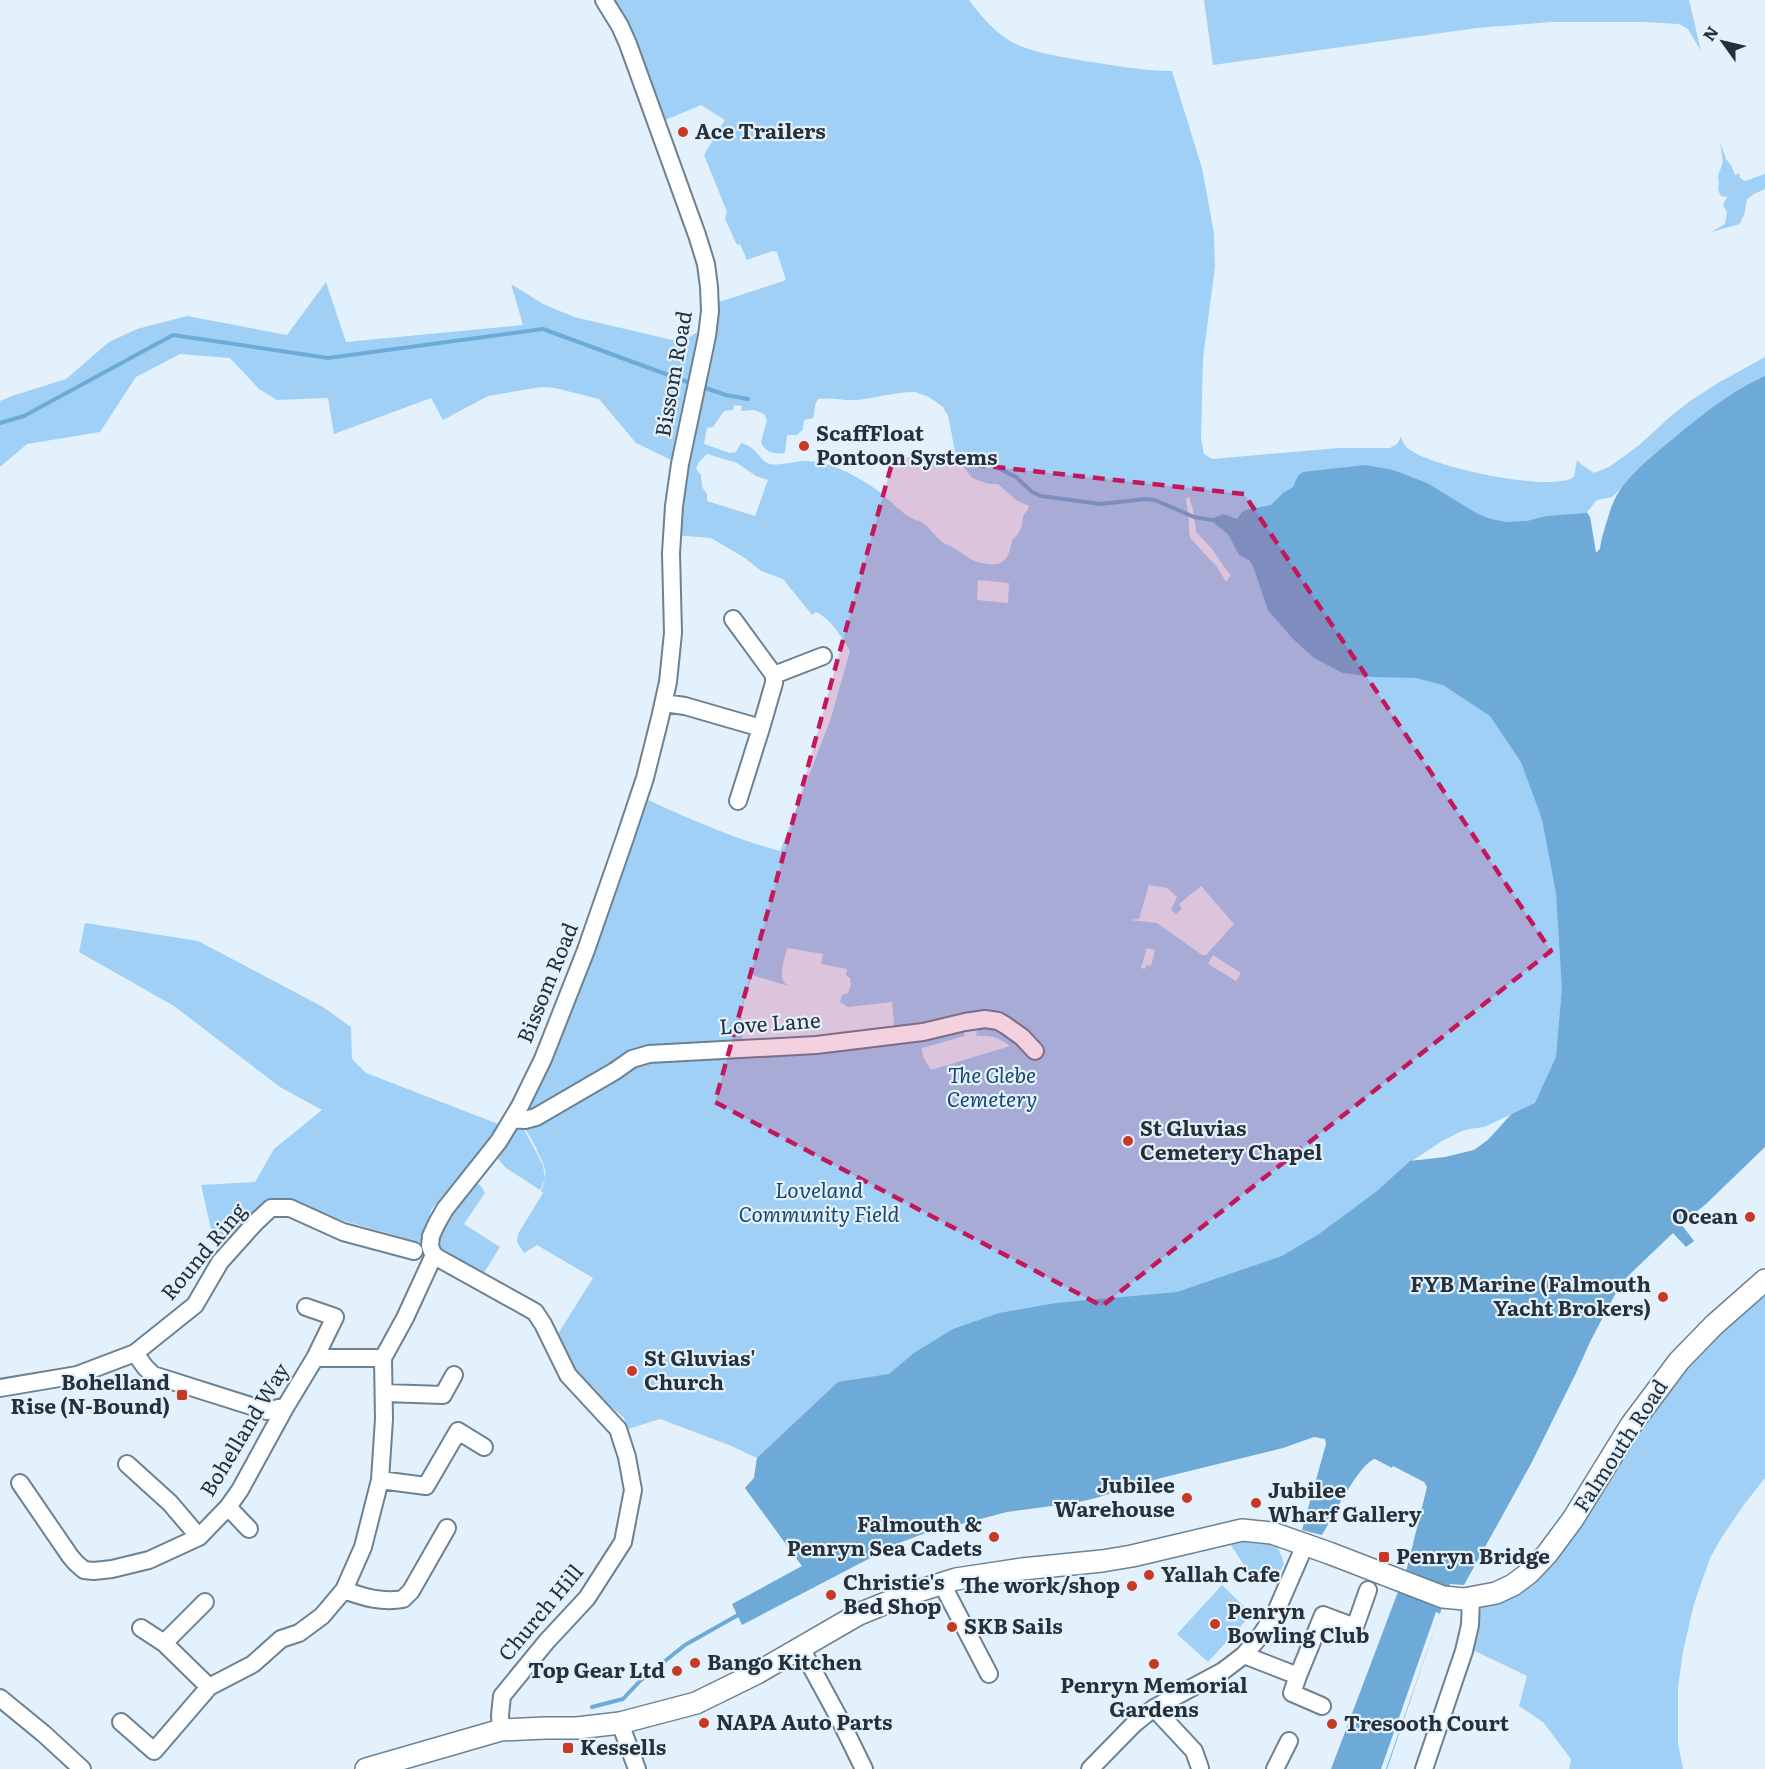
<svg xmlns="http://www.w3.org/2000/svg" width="1765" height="1769" font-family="Literata,serif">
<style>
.green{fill:#a0d0f5;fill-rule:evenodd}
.water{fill:#6daad7}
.pier{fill:#e3f1fd}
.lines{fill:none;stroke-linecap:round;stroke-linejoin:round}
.stream{stroke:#6daad7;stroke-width:4}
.minor-casing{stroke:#6c8293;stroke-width:20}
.major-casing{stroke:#6c8293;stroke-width:24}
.minor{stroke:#fff;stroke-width:16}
.major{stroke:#fff;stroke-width:21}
.marked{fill:#c2185b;fill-opacity:0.2;stroke:#c2185b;stroke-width:4.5;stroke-dasharray:12 8;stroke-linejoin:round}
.poi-dot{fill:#c63a24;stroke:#e3f1fd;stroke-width:2}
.labels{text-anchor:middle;stroke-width:4.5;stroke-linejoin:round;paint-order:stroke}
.poi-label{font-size:21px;font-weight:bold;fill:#273038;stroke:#e3f1fd;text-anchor:start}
.street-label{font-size:21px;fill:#273038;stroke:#e3f1fd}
.park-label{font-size:21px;font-style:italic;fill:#194867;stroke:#e3f1fd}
</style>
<rect width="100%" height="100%" fill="#e3f1fd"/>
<!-- green -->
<path class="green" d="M605,0H969C981,16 994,32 1012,42C1034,54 1060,56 1084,61C1114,65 1142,71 1172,71L1202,168L1214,233L1215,267L1203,358L1201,438L1204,454L1212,459L1339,448H1390L1397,444L1401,437C1403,443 1406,448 1412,451C1434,467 1551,493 1574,477L1577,460L1582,465L1594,473L1609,467L1638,446L1671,416L1690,401L1718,383L1765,357V760L1735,755L1721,743L1715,740L1699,738L1687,729L1681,727L1650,731L1638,729L1620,720L1600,726L1583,724L1575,720L1564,707L1551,699L1539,677L1522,656L1504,650L1468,649L1460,647C1449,640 1442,630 1433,622C1418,608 1401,597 1382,590C1369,586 1355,583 1341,583C1320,582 1308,593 1288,580C1280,574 1275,567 1273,557C1272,553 1273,548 1271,544C1265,533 1224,520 1212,520L1244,530L1267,543L1274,571L1289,584L1299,589L1316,592L1327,588L1341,587L1373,592L1401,602L1419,613L1436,628L1445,639L1460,650L1500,653L1518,659L1528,667L1538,681L1549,703L1566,713L1573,724L1583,730L1598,733L1623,730L1645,737L1682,736L1694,742L1715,744L1724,751L1731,761L1765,767V970L1712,1028L1609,1161L1541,1268L1477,1397L1450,1422L1408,1406L1376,1403L1325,1417L1270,1412L1220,1424L1053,1485L1008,1477L875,1515L849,1540L802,1566L745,1488L754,1478L757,1458L729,1445L660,1419L628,1429L624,1418L591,1389L587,1395L567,1372L553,1342L593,1278L537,1245L524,1253L517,1242L518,1234L543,1193L541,1191C549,1172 545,1166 536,1149H537L520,1120L525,1121L536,1117L616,1072L632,1060L649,1054L817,1045L933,1031L960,1024L962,1025L965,1036L922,1048C921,1056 927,1063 931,1070L1010,1046C1000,1038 989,1035 976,1036L979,1020H991L1010,1028C987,1010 958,1024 932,1029C920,1031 907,1033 895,1034L892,1002L848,1007L840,1002L842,995L848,993L851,984L850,978L846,975L847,969L821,964L823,954L787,948C785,960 776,978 788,986L752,975L741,1012L743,1048L649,1053L632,1059L605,1077L536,1116L525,1120L514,1118L543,1058L587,950L640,796C684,817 732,838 780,851L831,718L850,651C841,636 831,619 816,612L812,615L783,579L761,571L745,558L711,538L673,535L679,473L707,336L710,305L786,280L777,252L773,251L747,260L740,244L737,245L725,219L727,212L704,155L725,120L701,105L658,123C643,82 631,35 605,0ZM915,392L929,397L943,407L948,416L956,456L972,478L989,484H998L1016,500L1029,506L1028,509L1023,516L1022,526L1018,534L1012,540C1009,559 1004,568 982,563C970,561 964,554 954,548C950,545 946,545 942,542C935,536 930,528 922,522C918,520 914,520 910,517C897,510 887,496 874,488C853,474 828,460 802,461C791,462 780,466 770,464C758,460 758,447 741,443L736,452L730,453L704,444L707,428L713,427L724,411L733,410L734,405L742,406L741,411L754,410L764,414L767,420L761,442C764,452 776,455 785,453L787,435H797L803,429L804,420L813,418C815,411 814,405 818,399C832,397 844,401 857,400C876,398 895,392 915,392ZM707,454L737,463L756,476L768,480L755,516L707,501V494L702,487L701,475L696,469L699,462ZM1621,488L1611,507L1600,549L1596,553L1590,517L1587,512L1597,500L1612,497ZM1189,497L1193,510L1196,532L1213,550L1224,567L1231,575L1226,582L1217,567L1191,539L1189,533V519L1186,499ZM978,580L1009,583L1008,603L977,600ZM1149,885L1167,888L1177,897L1171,910L1176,914L1182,909L1179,904L1201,886L1234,924L1206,955H1202L1157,923L1130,920L1139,919ZM1147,948L1155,950L1151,966L1146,965L1145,969L1141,968ZM1213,955L1241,973L1236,981L1208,964ZM1510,1115C1501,1125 1492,1137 1480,1146C1465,1157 1431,1160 1412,1161L1442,1141L1460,1132L1469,1129L1484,1127Z
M1204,0H1689L1701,51L1688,29L1679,24L1643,22H1550L1477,28L1213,65Z
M1720,142L1726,159L1732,167L1735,175L1739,173L1740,178L1745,181L1765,174V189L1754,194L1747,199L1744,216L1742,218L1740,224L1711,232L1725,224L1727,212L1723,205L1727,197L1721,196L1718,190L1719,183L1718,176L1723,162Z
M326,282L346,342L523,325L511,284L543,304L574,317L681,342L701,330L673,461L636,443L599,399L555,388L541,387L488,396L443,420L431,398L334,434L328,398L277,400L259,389L230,358L180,354L136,377L100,432L27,444L0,467V401L12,396L66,379L109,342L137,329L187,316L287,335Z
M85,923L198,941L323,1007L351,1027L352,1059L366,1073L501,1125L431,1210L423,1243L344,1221L290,1199L266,1200L215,1247L201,1185L255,1182L274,1149L322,1110L280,1087L174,1006L79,952Z
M519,1120L543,1165L545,1179L540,1190L506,1168L492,1152Z
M471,1178L482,1187L485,1193L464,1224L500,1247L479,1281L431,1246Z
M1765,1291V1478L1743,1506L1720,1540L1710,1558L1694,1604L1683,1651L1678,1688V1744L1683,1769H1569L1571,1759L1543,1722L1519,1706L1527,1676L1473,1650L1482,1603L1504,1598L1637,1431L1697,1353Z
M1242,1540C1266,1542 1277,1536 1284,1564L1273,1584L1248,1571L1228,1541Z
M1222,1585L1252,1614L1208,1662L1177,1634Z"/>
<!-- water -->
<path class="water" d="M1765,376V1147L1706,1204L1681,1224L1694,1241L1686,1247L1673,1233L1629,1275L1620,1285L1591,1340L1576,1373L1532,1462L1464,1585L1450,1584L1387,1769H1331L1407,1568L1427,1487L1424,1482L1393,1466L1392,1468L1375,1459C1359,1463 1331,1520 1322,1535L1302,1530L1326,1444L1325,1439L1314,1437L1283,1448L1161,1478L1096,1498L1075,1503L1007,1512L923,1534L899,1543L742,1625L732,1604L802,1566L745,1488L754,1478L757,1458L838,1382L889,1374L914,1353L953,1329L999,1313L1056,1303L1177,1292L1282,1256L1319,1234L1377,1191L1410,1161L1445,1157L1474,1150L1488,1140L1512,1114L1535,1103L1556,1057L1562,988L1556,893L1542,819L1521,762L1490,716L1443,685L1416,678L1373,677L1343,673L1314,658L1292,638L1268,610L1253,566L1249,560L1239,555L1228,534L1210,520L1223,514L1237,519L1242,512L1246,510L1271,505L1283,493L1293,487L1298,476L1303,472L1365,465L1393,470L1427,483L1478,514L1491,519L1506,522L1527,521L1546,516L1587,513L1590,517L1596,553L1600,549C1601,537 1612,503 1618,493C1632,471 1655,454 1674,438C1702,415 1731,391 1765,376Z"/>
<!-- pier -->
<path class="pier" d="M1436,1612L1440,1614L1386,1769H1381Z"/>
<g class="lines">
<!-- stream -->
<path class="stream" d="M700,386L726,395L748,399
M0,423L24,416L173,335L328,358L543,329L693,384
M968,453L1016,477L1032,492L1041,496L1100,504L1146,499L1155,500L1194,517L1212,520
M592,1707L623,1699L640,1681L685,1645L738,1615"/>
<!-- minor casing -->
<g class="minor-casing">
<path id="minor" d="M774,675L823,656
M664,703L685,706L761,728L774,683V675L733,619
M738,801L761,728
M513,1119L525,1120L536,1117L615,1071L632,1059L649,1054L816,1045L923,1032L965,1022L985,1019L998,1021L1005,1025L1022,1037L1035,1051
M434,1255L405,1318L383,1358L384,1419L380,1480L363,1547L344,1590C363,1597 382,1603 403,1599L411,1591L447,1528
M306,1307L335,1317L315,1358
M135,1353L145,1367L153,1375L267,1411L286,1406
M0,1388L77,1375L135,1353L195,1305L220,1262L255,1223L271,1208H290L343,1232L414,1251
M385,1393L443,1395L454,1375
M127,1464L170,1503L199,1537
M380,1480L426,1486L458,1431L484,1447
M20,1483L70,1556L76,1563L84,1570L94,1571L112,1569L149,1560L199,1537L228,1507L240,1490L286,1406L315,1358H383
M228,1507L249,1529
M942,1584L989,1674
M141,1628L164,1643L209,1687L253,1664L281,1639L299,1633L322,1616L344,1590
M164,1643L205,1602
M801,1648L839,1718L864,1769
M1244,1655L1298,1676L1323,1615L1355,1627L1368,1590
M1298,1676L1292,1693L1322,1706
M0,1698L44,1734L82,1769
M1154,1708L1194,1751L1200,1768
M121,1722L154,1751L209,1687
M620,1723L637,1769
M501,1730L500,1715L502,1696L547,1641L587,1598L623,1542L633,1490L627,1457L618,1429L568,1375L543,1324L535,1312L528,1308L438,1258L433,1254L430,1246L431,1236L437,1223L445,1209L499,1141L520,1106L543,1059L586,950L626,835L645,778L660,718L668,682L673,633L671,553L674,506L680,464L707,336L710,311L709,287L706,264L697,235L628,44L620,26L604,0
M1090,1769L1134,1724L1154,1708L1223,1671L1244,1655L1261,1635L1275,1614L1305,1545
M1275,1769L1289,1741
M1424,1769L1464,1651L1470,1625L1471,1598"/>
</g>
<!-- major casing -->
<g class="major-casing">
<path id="major" d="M366,1769L501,1730L545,1728H577L620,1723L696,1703L757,1673L859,1614L906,1595L956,1579L1022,1569L1102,1561L1132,1556L1242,1530L1272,1533L1329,1553L1443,1597L1464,1599L1496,1593L1513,1585L1529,1573L1547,1554L1573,1519L1631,1425L1679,1361L1714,1325L1765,1280"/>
</g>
<!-- minor -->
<use href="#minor" class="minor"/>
<!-- major -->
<use href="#major" class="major"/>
</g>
<!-- marked area -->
<path class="marked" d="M894,456L1244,494L1551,951L1102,1306L715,1102Z"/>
<!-- markers -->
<g class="poi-dot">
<circle cx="683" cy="132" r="6"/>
<circle cx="804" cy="446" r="6"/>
<circle cx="1128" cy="1141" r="6"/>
<circle cx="1750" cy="1217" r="6"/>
<circle cx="1663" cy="1297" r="6"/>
<circle cx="632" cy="1371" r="6"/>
<rect x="176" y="1389" width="12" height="12" rx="3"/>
<circle cx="1187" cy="1498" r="6"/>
<circle cx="1256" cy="1503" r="6"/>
<circle cx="994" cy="1537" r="6"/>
<rect x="1378" y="1551" width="12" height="12" rx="3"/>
<circle cx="1149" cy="1575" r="6"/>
<circle cx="1132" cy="1586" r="6"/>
<circle cx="831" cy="1595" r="6"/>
<circle cx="1215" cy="1624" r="6"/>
<circle cx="952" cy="1627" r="6"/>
<circle cx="695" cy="1663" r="6"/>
<circle cx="1154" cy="1664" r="6"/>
<circle cx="677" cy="1671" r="6"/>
<circle cx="704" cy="1723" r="6"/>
<circle cx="1332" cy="1724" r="6"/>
<rect x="562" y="1742" width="12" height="12" rx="3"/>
</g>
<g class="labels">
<!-- poi labels -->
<g class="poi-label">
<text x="695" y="139">Ace Trailers</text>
<text x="816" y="441">ScaffFloat<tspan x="816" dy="24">Pontoon Systems</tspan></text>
<text x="1140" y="1136">St Gluvias<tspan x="1140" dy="24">Cemetery Chapel</tspan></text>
<text x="1738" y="1224" text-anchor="end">Ocean</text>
<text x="1651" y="1292" text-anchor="end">FYB Marine (Falmouth<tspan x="1651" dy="24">Yacht Brokers)</tspan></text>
<text x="644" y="1366">St Gluvias'<tspan x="644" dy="24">Church</tspan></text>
<text x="170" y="1390" text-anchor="end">Bohelland<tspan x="170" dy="24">Rise (N-Bound)</tspan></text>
<text x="1175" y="1493" text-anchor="end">Jubilee<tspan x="1175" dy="24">Warehouse</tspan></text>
<text x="1268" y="1498">Jubilee<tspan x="1268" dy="24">Wharf Gallery</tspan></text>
<text x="982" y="1532" text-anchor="end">Falmouth &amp;<tspan x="982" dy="24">Penryn Sea Cadets</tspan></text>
<text x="1396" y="1564">Penryn Bridge</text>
<text x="1161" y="1582">Yallah Cafe</text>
<text x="843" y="1590">Christie's<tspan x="843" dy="24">Bed Shop</tspan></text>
<text x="1120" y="1593" text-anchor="end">The work/shop</text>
<text x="1227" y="1619">Penryn<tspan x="1227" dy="24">Bowling Club</tspan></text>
<text x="964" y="1634">SKB Sails</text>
<text x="707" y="1670">Bango Kitchen</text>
<text x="665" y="1678" text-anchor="end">Top Gear Ltd</text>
<text x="1154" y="1693" text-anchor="middle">Penryn Memorial<tspan x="1154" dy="24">Gardens</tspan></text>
<text x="716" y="1730">NAPA Auto Parts</text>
<text x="1344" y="1731">Tresooth Court</text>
<text x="580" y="1755">Kessells</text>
</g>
<!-- street labels -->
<g class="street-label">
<text transform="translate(674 374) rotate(-80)" y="7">Bissom Road</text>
<text transform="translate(548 983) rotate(-68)" y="7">Bissom Road</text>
<text transform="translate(770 1024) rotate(-4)" y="7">Love Lane</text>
<text transform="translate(204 1252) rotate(-50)" y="7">Round Ring</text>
<text transform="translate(245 1430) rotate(-59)" y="7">Bohelland Way</text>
<text transform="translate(1621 1446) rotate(-57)" y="7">Falmouth Road</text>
<text transform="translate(541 1613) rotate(-50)" y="7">Church Hill</text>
</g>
<!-- park labels -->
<g class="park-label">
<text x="992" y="1083">The Glebe<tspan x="992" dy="24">Cemetery</tspan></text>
<text x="819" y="1198">Loveland<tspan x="819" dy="24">Community Field</tspan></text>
</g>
</g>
<!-- north arrow -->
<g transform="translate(1723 42) rotate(304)" stroke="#e3f1fd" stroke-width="4.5" paint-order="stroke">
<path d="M0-4.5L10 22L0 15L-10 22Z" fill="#273038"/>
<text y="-9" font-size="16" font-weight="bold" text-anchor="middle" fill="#273038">N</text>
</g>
</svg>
